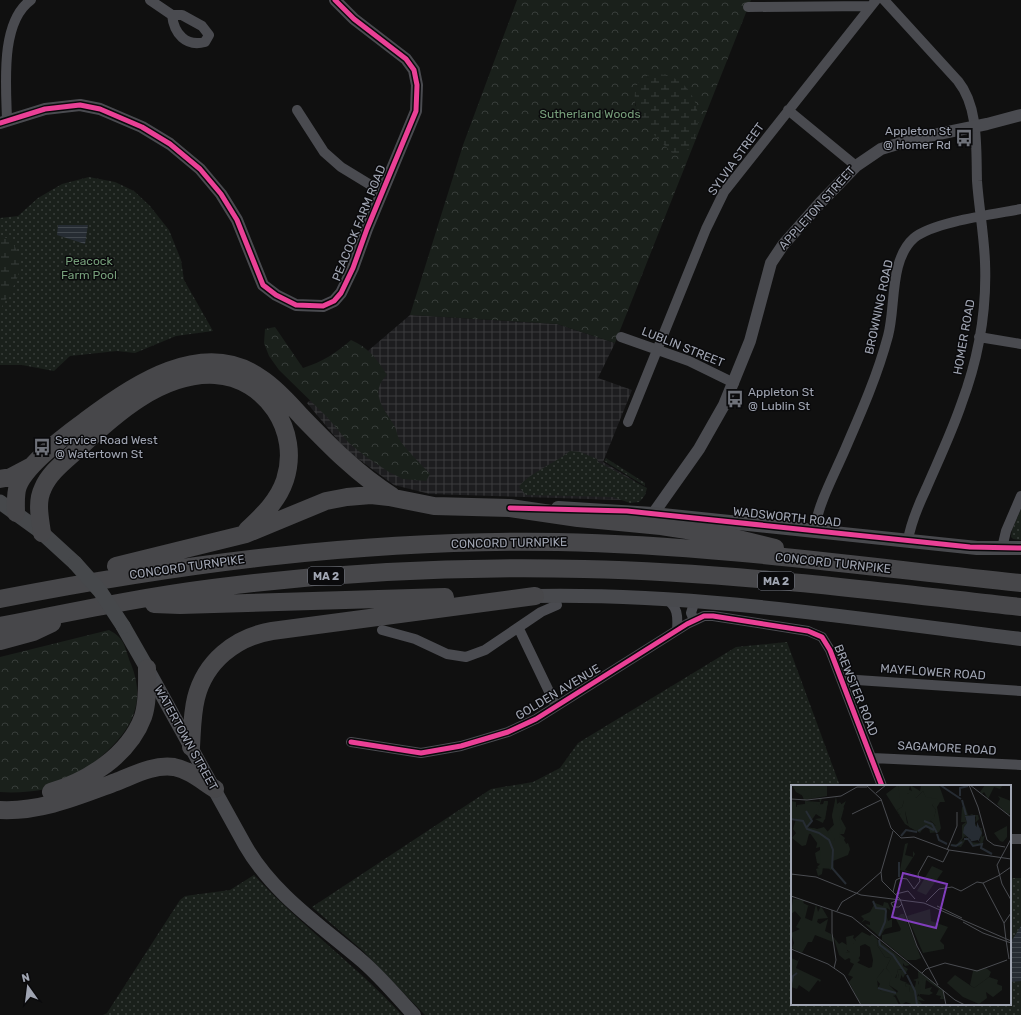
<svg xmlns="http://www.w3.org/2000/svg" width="1021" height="1015" font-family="Rubik,sans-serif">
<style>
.industrial{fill:url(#industrial-grid)}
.green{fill:url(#green-dots)}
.forest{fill:url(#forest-crowns);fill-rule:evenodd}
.wetland{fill:url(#wetland-marsh)}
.water{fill:url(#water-rules)}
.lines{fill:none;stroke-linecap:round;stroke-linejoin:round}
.minor{stroke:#4a4b50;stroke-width:10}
.tertiary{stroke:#4a4b50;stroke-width:12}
.secondary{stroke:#48494d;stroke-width:14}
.primary{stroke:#46484b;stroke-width:15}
.motorway{stroke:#47474a;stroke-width:18}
.primary-bridge{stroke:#46484b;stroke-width:15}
.cycleway-casing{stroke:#0a0a0c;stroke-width:8}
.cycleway{stroke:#ea4096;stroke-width:5}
.labels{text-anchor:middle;stroke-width:3;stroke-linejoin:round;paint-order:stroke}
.shield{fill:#0a0a0c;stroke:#737680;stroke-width:1}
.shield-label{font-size:11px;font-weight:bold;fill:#a0a5b2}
.park-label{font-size:12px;fill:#769e7a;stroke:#0a0a0c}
.poi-label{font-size:12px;fill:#a0a5b2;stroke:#0a0a0c;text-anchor:start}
.street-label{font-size:12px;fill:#a0a5b2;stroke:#0a0a0c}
.inset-river{fill:none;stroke:#262c33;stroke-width:2}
.inset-road{fill:none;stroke:#4a4c51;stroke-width:1}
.view{fill:#813ebd;fill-opacity:0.15;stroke:#813ebd;stroke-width:2}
.inset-edge{fill:none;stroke:#a0a5b2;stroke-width:2}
</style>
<defs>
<pattern id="industrial-grid" width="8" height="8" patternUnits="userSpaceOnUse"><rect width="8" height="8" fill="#1d1d1f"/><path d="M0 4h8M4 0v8" fill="none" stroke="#3b3b3d"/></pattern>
<pattern id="green-dots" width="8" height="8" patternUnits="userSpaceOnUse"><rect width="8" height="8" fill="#1a201b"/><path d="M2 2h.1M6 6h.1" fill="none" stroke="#383d3a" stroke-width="1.8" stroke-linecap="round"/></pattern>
<pattern id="forest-crowns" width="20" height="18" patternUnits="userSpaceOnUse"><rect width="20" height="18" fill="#1a201b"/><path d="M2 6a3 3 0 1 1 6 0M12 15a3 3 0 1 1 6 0" fill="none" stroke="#383d3a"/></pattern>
<pattern id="wetland-marsh" width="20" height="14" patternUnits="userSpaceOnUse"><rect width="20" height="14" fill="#1a201b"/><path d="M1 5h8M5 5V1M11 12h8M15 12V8" fill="none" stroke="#383d3a"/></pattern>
<pattern id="water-rules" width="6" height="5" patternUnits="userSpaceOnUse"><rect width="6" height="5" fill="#262c33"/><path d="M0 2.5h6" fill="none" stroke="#42484e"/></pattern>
</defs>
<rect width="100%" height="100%" fill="#101010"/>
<!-- industrial -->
<path class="industrial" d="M410,315L557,324L615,343L598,378L632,390L603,462L635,481L622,500L430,494L394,485L346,450L307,403Z"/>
<!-- green -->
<path class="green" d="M89,177L115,182L134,191L150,206L169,230L181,260L184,280L213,331L176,336L135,353L117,351L70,356L54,371L22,365H0V218L18,216L38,198L62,184Z
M570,451L580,452L597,459L598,462L647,488L645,495L642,499L639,502L630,503L613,497L526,495L519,487C526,475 557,462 570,451Z
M606,458L645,483V486L604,461Z
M1021,509V540L1013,539L1011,537L1012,530Z
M787,642L840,786H792V1004H1010V878H1021V1015H425L363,951L312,907L491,789L533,782L560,768L578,743L736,647Z
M254,875C300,925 356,965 402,1015H103L107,1013L180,900L185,896L230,890Z"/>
<!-- forest -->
<path class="forest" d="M517,0H751L615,343L557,324L410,315L463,145ZM638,84L674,155L652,131L635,105Z
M275,327L303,368C322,362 336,353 351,340C368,347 378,360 387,375C368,394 385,409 395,427C397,431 397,435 399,439C405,449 421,464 430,474L426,481L403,479L389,472L365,456L349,443L327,417L279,370L269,356L264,343L265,329Z
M109,630C126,639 124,647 131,664C148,706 128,735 96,761C81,773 65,785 46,789C32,792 14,793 0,792V657Z"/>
<!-- wetland -->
<path class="wetland" d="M653,74C698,72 713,130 681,156L674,155C658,137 632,120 635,92C637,81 643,77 653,74Z
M0,238H8C33,264 14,284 0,310Z"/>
<!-- water -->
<path class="water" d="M58,225H88L85,244L57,235Z
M1021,926V981L1010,982V943Z"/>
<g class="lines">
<!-- minor -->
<path class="minor" d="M150,0L172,15H182L202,26L209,35L205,42C186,47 174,34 172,15
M884,0L958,81C979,107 976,149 977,181C979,208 984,235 985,262C987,311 978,360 961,405C951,434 938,461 926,489C918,506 911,522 908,540
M748,7L871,6
M297,110L324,152L341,167L382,192
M788,110L856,166
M7,120C6,84 0,22 31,0
M621,337L689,361L734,383
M979,337L1021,344
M628,422L706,229L724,192L876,0
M814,530C819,503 832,479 843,454C860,415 877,377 888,336C896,307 889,260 914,238C933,222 995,214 1021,209
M1002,548L1006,531L1021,496
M665,599C678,605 678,617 677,630
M694,620L691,613L695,600
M519,629L556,706
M382,630L415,639L447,654L466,657L485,650L541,612L557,605
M842,679L1021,691
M351,742L421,753L461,746L508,732L536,719L687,624L704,616H713L808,631L822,637L830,650L882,786
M872,758L1021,765
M1010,839H1021"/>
<!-- tertiary -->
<path class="tertiary" d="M0,123L45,109L80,105L100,109L142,127L170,144L200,169L221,194L237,220L263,285L276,295L296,305L323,306L334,301L341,293L353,268L367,229L416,111L417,85L414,70L406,59L354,19L335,0
M653,514L699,449L724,405L750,341L771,263L783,245L821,202L856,166L881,149L914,139L987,124L1021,115"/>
<!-- secondary -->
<path class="secondary" d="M558,508L653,514L977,548H1021
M535,596C698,593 860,619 1021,639
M147,668L245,845C273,894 320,925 361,960C381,977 397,997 414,1015"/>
<!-- primary -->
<path class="primary" d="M0,502L40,531L75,563
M123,626L147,668"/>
<!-- motorway -->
<path class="motorway" d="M0,479L11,477L30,467
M16,513C16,504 15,494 18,486C26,465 67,434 85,421C132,385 204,336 262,379C277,389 289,403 301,416C330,446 357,474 392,496
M42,533C40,518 36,502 43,488C49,473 65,461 77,450C113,416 161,372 215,375C266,378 301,431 285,480C278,501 263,515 247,530
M116,566L246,534L326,501L347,497L371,495L389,497L434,506L510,508L578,518L661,526L726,536L775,548
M0,599C184,563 370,539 558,542C713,545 867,567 1021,583
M154,604L180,605L445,597
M0,626C71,612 142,597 213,588C336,572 460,566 584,569C730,572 876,591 1021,607
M0,641L33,632L52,623
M191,747C192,731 192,714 196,698C205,662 235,637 272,631L535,596
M51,792C88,781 129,755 143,717C148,702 147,685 147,668
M0,810C41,812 78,796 116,782C134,775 154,764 174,767C190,770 202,781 215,789"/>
<!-- primary-bridge -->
<path class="primary-bridge" d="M75,563L100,591L123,626"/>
<!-- cycleway casing -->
<g class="cycleway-casing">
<path id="cycleway" d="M0,123L45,109L80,105L100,109L142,127L170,144L200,169L221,194L237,220L263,285L276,295L296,305L323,306L334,301L341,293L353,268L367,229L416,111L417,85L414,70L406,59L354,19L335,0
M510,508L627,511L970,547L1021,548
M351,742L421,753L461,746L508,732L536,719L687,624L704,616H713L808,631L822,637L830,650L882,786"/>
</g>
<!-- cycleway -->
<use href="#cycleway" class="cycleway"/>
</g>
<!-- icons -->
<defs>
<g id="bus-bare" transform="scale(1.38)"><path d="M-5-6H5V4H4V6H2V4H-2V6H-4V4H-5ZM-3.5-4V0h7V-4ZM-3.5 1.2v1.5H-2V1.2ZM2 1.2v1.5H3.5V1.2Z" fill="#6e7179" stroke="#0a0a0c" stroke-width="2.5" paint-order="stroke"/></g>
</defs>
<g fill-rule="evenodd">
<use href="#bus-bare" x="964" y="138"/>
<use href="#bus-bare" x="735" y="399"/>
<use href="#bus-bare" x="42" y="447"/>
</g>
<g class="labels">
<!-- shield labels -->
<g class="shield">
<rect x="308" y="567" width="36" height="18" rx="3"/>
<rect x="758" y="572" width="36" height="18" rx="3"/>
</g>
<g class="shield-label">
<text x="326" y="580">MA 2</text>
<text x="776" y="585">MA 2</text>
</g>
<!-- park labels -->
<g class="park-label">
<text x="590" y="118">Sutherland Woods</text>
<text x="89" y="265">Peacock<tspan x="89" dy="14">Farm Pool</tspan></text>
</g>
<!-- poi labels -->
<g class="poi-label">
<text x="951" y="135" text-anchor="end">Appleton St<tspan x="951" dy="14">@ Homer Rd</tspan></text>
<text x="748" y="396">Appleton St<tspan x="748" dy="14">@ Lublin St</tspan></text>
<text x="55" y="444">Service Road West<tspan x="55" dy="14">@ Watertown St</tspan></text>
</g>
<!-- street labels -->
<g class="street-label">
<text transform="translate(736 159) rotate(-54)" y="4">SYLVIA STREET</text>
<text transform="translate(817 208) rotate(-48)" y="4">APPLETON STREET</text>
<text transform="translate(359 223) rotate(-68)" y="4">PEACOCK FARM ROAD</text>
<text transform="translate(879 307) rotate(-78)" y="4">BROWNING ROAD</text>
<text transform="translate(964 337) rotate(-80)" y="4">HOMER ROAD</text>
<text transform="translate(683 347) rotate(22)" y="4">LUBLIN STREET</text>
<text transform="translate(787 517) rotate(6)" y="4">WADSWORTH ROAD</text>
<text transform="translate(509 543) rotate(-1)" y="4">CONCORD TURNPIKE</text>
<text transform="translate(833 563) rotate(6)" y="4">CONCORD TURNPIKE</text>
<text transform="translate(187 567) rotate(-8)" y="4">CONCORD TURNPIKE</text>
<text transform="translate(933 672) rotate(4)" y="4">MAYFLOWER ROAD</text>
<text transform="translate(856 690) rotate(68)" y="4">BREWSTER ROAD</text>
<text transform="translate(558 692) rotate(-31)" y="4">GOLDEN AVENUE</text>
<text transform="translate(186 738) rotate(61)" y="4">WATERTOWN STREET</text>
<text transform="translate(947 748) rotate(3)" y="4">SAGAMORE ROAD</text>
</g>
</g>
<!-- overview -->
<g transform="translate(791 785)">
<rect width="220" height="220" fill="#101010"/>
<path d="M7,0H36V11L13,15ZM45,11L46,19L49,17L53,23L50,34L55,43L53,49H49L54,53L53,55L59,65L39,75L42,84L39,85L37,80L32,82L31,89L27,91L25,84L28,83L26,82L29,79L26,78L24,68L29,65V62L25,63L29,48L18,49L15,60L11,61L1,53L5,48L2,44L5,34L0,33V16L5,17V34L6,20L14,19V16L29,17L28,13H31L29,19L32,20L33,16H37L34,35L25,29L15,43L20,46L22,43L36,47L43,40L41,30ZM207,11L220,16V27L217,30L206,19L209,14ZM139,124L140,136L157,142L149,156L153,160V164L132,168L116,131ZM110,129H113L130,173L125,175H116L91,155V150L109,146L110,144L105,134ZM164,190L183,203L198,192L207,195L206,199L211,201V205L202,212L195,207L196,213L188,219L172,212L156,198Z" fill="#1a201b"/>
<path d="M107,0L113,16L111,22L106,25L109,30L110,26H114L116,38L126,45L135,41L145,46V41L139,35L143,32L145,25L141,20L145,15L135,13L132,6L125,13L116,8L121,6L119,0L129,6L130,0H148L154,17H149L146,22L150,43L148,47L139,48L138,43L133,42L129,48L114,39L95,9ZM194,0H212L209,4L203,2L197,14L193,7L191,9L189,7ZM174,21L177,30H187L188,34L184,38L187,43H191V52L194,50L191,60L182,61L174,51L170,56L175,54L170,62L157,60L166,59L171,53V40L175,37H170L171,22ZM181,29L185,32L184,40L190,45L189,58L179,57L173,48V42L176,38L174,32ZM216,41V52L212,57L209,56L203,48ZM117,58L114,70L122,72V66L124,69L114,85L124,89L109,85L114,59ZM141,81L152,86L135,110L126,106ZM2,114L13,115L12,118L20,122L17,121L14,133L21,136L25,119L27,127L30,121L37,133L27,134L26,137L29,139L37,134L34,146L40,149L48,159L51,157L56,160V166L60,167L55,168L54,175L48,170L43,154L42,157L24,150L21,157H17L11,168L1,163L3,158L0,148L9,144L5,142L10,133L4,126L0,129ZM71,147L79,151L81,149L87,155L86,160L94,172L100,173L95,183L101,189H106L104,193L108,192L106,185H112L109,195L119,199L114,198L115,202L118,200L119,207H123L124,212L128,211L127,185L152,205L155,220L153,214H149L150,211L145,210L148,204L135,195L134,204L141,202L139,206L142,208L138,210L129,209L128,211L134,216L127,215L132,220H125L123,214V220L115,217L110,220L105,210L102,211L104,212L108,220H70L58,197L62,192L57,190L63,179L59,177L62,159L65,155L63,154ZM74,159L79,162L82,175L81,182L78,183L65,177L69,171V161ZM93,184L99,192L98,200L107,206L106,208L90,206L87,203L86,193ZM10,169L5,183L30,195L29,197L27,195L18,207L8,200L6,204L0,202V173L7,176ZM195,183L200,187L198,192L183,203L179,200L182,186Z" fill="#1a201b" fill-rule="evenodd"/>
<path d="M1,0H31V9L20,12L21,5L14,1L13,4L18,11L14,12L5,7ZM107,0H119L118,5L122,6L116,9H123L125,13L132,6L135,12L146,14L147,16L141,20L145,25L143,33L139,36L145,41V46L137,41L126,46L118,42L114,26H111L109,30L106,25L111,22L113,16L109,13ZM46,13L45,23L55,16L48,33L52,47L48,48L49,53L55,59L57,58L59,64L57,70L42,76L43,84L27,83L30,78L29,62L19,48H15L17,46L16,42L26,44L33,42L37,47L39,56L44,55L39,44L43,40L41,31ZM20,17L28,20L15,42L13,35H5V22ZM37,17L34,32L32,38L24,34L31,33L27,27L29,20ZM12,115L14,126L11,131L4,126L0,128V122L4,117ZM93,117L97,118L99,123V125L96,123L95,129L97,136L101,134V142L94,144L89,152L74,139L79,140V137L74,135L70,138L73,134L70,131L79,127L84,118L92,121ZM63,150L62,153L66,157L62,159V167L69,175L65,179L58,173L54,175V168L59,167L56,165L55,152ZM87,155L119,180L114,181L112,178V181L117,184L112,193L110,189L112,184L106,185L108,192L105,194L106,189H100L95,183L100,173L94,172L86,160ZM94,183L101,190L98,200L106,208L91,207L87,203L89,199L85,194ZM128,186L132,195L131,198L127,196V199L130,200L129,207L124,214L126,220H123V208L119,207L118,201L115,202L114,198L124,202L125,196L122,195L128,193Z" fill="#1a201b"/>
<path d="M184,30V40L186,42V37L191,48L188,55L189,58L187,55L178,57L180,55L172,48L173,42L176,38L174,31Z" fill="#262c33"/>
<path class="inset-river" d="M149,0L170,14M169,11V3L177,1M171,15L175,30M15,26L21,36L16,42M0,34L12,36L16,44L28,48L38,55L42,65L41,83L55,99M133,36L141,39L146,48M127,46L135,41L143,45M146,49L148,55L156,59M110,51L115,45L126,47M173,54H177L182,61L191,59L190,63L201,69M160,60L165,61L171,57M108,77V92M82,116L85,123L94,124L95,126L94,137L88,151M88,155L89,160L102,170L115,189M116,190L124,206L126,220M0,199L2,191L6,188M87,203L105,208"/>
<path class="inset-road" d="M75,0L90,14L100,43L110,53L123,52L158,65L220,74M178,0L187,22L196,55L203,60L214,62M179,0L220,32M85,8L95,0M0,14L16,15L50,11L66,2H76M61,29L90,15M102,46L90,87L91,96L109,114L126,161L147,200M220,54L206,80L211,99L220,115M156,65L166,41V27M0,89L25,92L70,110L133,118L220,156M192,98L213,138M102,107L105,95L109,93L116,94L123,104L129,96L127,89L137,71L152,77L158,65M105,109L117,106L124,114M0,111L61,132L164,215L174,220M105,116L100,118L102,122H108L111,119M135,117L148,104L161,102L170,106L186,97L192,98L207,91L220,82M146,121L171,133M41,125V148L45,175L43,183M46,126L51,117L66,108L90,87M172,137L192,148L220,158M215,155L213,138L220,128M215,155L218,174M0,164L37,179L53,190L70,220M131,188L135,184L154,178L186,186L216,175M152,205L155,220"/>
<path class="view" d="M112,88L156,99L145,143L101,132Z"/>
<rect width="220" height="220" class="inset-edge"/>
</g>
<!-- north arrow -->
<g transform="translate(28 987) rotate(346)" stroke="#0a0a0c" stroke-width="3" paint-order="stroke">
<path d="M0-3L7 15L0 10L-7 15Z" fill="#a0a5b2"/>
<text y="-6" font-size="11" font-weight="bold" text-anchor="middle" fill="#a0a5b2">N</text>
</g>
</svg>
